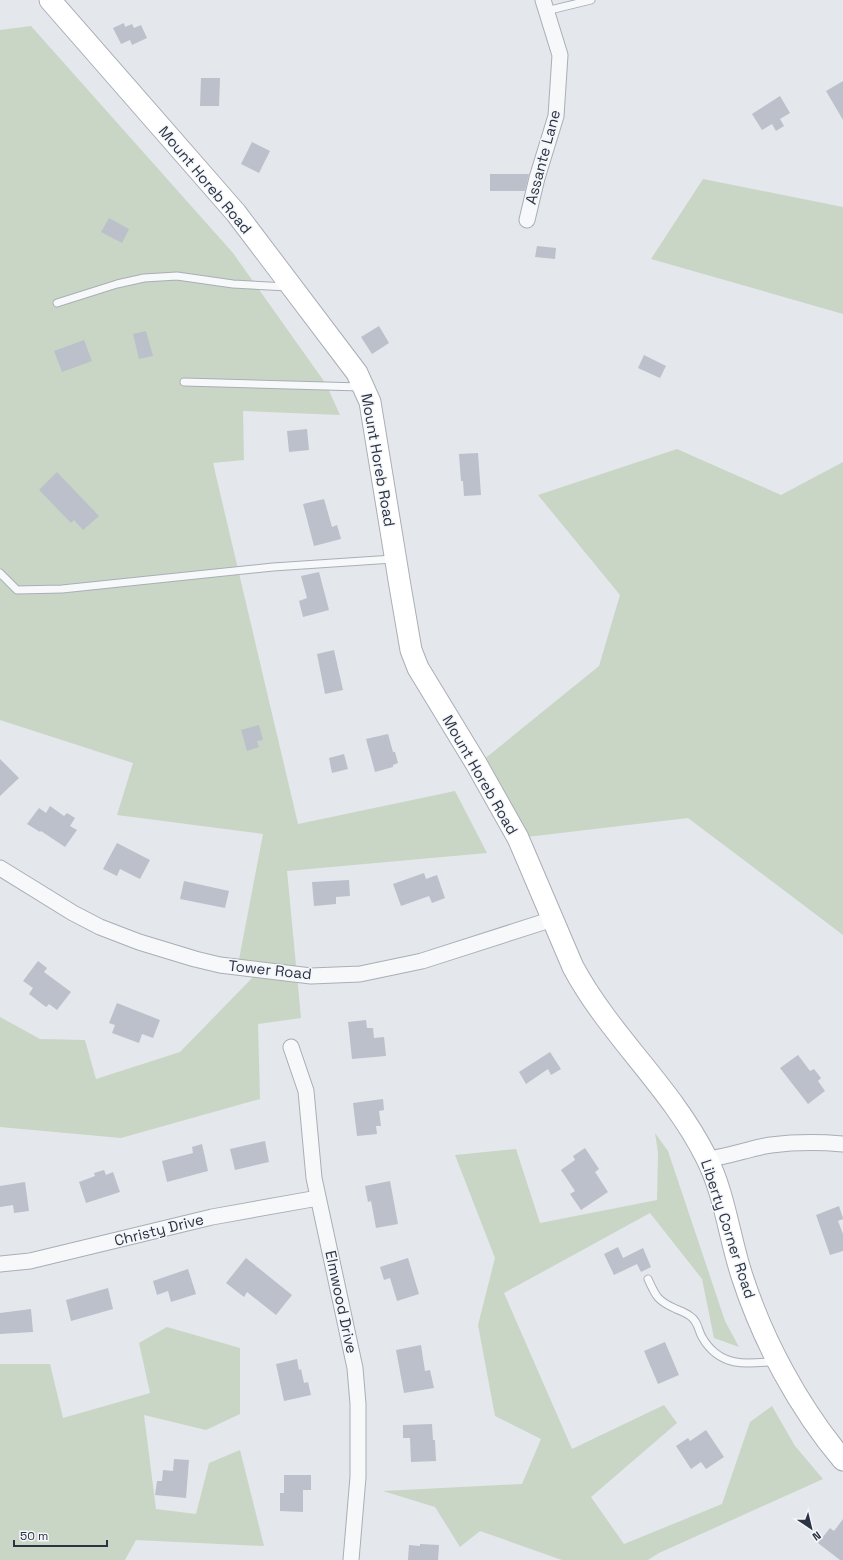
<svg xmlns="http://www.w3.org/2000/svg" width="843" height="1560" font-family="'Space Grotesk',sans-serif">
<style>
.green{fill:#c9d6c5}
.building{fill:#bbc0ca}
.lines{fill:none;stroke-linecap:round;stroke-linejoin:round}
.lane-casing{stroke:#a9aeb7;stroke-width:9}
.street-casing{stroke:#a9aeb7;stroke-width:17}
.secondary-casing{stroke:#a9aeb7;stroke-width:23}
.lane{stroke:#f7f8fa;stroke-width:7}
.street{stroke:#f7f8fa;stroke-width:15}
.secondary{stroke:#fff;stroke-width:21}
.labels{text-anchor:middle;stroke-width:3;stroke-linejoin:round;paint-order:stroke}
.street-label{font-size:15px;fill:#2b3445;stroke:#f4f6f9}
</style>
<rect width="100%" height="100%" fill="#e4e7ec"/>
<!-- green -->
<path class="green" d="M31,26L233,253L326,384L340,415L243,411L244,460L213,463L298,824L455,791L487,853L287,871L301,1018L258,1024L260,1099L121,1138L0,1127V1017L40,1039L85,1040L96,1079L180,1052L256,974L237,970L263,834L117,815L133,763L0,720V30Z
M703,179L843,207V314L651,259Z
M677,449L781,495L843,462V935L688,818L518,838L477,765L599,666L620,595L538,495Z
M655,1133L668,1151L725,1321L739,1347L714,1338L702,1279L650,1213L504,1293L572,1449L664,1405L677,1423L591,1497L624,1544L722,1504L750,1422L772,1406L795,1446L823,1479L659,1553L648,1560H562L480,1531L460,1547L435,1507L383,1491L522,1484L541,1439L495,1416L478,1325L495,1258L455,1155L516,1149L540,1223L657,1200L658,1153Z
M167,1327L240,1348V1414L206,1430L144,1415L156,1509L196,1514L209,1463L240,1450L264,1546L136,1540L125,1560H0V1364H50L63,1418L150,1393L139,1343Z"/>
<!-- building -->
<path class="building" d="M124,23L125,27L132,24L134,28L141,25L147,38L132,45L130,40L121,44L113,28Z
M201,78H220L219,106H200Z
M843,81V120L826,91Z
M780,96L790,113L780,119L784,126L776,131L772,124L762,130L752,114Z
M252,142L270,151L259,173L241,164Z
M490,174H529L525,191H490Z
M109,218L129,229L122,243L101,232Z
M537,246L556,248L555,259L535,257Z
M379,326L389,343L372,354L361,337Z
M146,331L153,356L139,359L133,334Z
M84,340L92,361L62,372L54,351Z
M644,355L666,366L660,378L638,368Z
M307,429L309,450L289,452L287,431Z
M478,453L481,495L464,496L463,481H461L459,454Z
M57,472L99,516L83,530L74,520L71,523L39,490Z
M324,499L332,527L337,525L341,539L314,546L303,504Z
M319,572L329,610L303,617L299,601L307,598L301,576Z
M334,650L343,690L325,694L317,654Z
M259,725L263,740L257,741L259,747L247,751L241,730Z
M388,734L393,752H395L398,763L393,765V767L375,772L366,739Z
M344,754L348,769L332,773L329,758Z
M0,759L19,778L0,796Z
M50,806L64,816L67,813L75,818L70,826L77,830L65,847L41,831L40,832L27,824L39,808L46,813Z
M117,843L150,860L140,879L120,869L117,876L103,869Z
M424,873L426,879L437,875L445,898L432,903L429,896L401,906L393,884Z
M349,880L350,896L336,897V904L314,906L312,882Z
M184,881L229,891L225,908L180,899Z
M38,961L47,968L44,972L71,992L57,1010L49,1004L46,1007L29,994L33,988L23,981Z
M117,1003L160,1020L153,1038L142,1034L139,1043L112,1033L115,1025L109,1023Z
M366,1020L367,1028H373L374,1038L384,1037L386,1056L352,1059L348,1022Z
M550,1052L561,1069L551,1075L548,1069L526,1084L519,1072Z
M798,1055L810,1071L814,1069L821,1078L818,1081L825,1091L808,1104L780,1068Z
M383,1099L384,1110L379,1111L381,1126H376L377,1134L357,1136L353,1103Z
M265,1141L269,1162L235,1170L230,1149Z
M202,1144L208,1171L167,1182L162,1161L193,1153L192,1147Z
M585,1148L599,1169L595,1172L608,1192L581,1210L570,1194L575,1191L561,1170L575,1160L573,1156Z
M104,1170L106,1175L113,1172L120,1192L86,1203L79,1182L95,1176L94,1173Z
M390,1181L398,1224L376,1228L371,1201L368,1202L365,1186Z
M25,1182L29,1211L14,1213L13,1205L0,1207V1186Z
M839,1206L843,1218V1219L838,1221L843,1234V1251L830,1255L816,1215Z
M618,1247L623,1258L643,1248L651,1267L641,1272L637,1264L614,1275L604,1254Z
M246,1258L292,1295L276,1315L247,1292L244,1297L226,1283Z
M408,1258L419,1294L397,1301L390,1278L384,1280L380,1267Z
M188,1269L196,1294L171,1302L168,1291L157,1295L153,1281Z
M108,1288L113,1309L71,1321L66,1300Z
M31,1309L33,1332L0,1334V1313Z
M665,1342L679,1375L658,1384L644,1351Z
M421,1345L425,1371L430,1370L434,1388L404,1393L396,1350Z
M297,1359L299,1370L301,1369L304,1383L308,1382L311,1395L284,1401L276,1364Z
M432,1424L433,1440H435L436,1461L411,1462L410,1438H403V1425Z
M706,1430L724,1457L706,1469L701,1462L691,1469L676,1446L688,1438L690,1441Z
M174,1459L189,1460L186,1498L155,1495L157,1481H162L163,1470L173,1471Z
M284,1475H311V1490H303V1512L280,1511V1493H284Z
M843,1519V1560H840L818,1543L830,1528L834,1531Z
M420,1544L439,1545L438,1560H408L409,1545L420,1546Z"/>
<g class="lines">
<!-- lane casing -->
<g class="lane-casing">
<path id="lane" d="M546,11L591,0
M57,303L117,284L144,278L177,276L233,284L288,287
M184,382L361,387
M0,573L17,590L62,589L273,567L393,559
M648,1279C656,1297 658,1301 676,1309C681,1311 686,1313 690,1316C698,1321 698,1330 702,1337C719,1367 746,1365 775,1361"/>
</g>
<!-- street casing -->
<g class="street-casing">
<path id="street" d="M527,220L537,178L556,116L560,55L543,0
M0,868L73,913L100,927L139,942L195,959L220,965L311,976L360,974L422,961L553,919
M291,1047L306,1091L314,1178L355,1368L358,1404V1477L351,1560
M707,1159C729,1157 750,1148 771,1145C795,1142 819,1142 843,1144
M0,1264L30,1261L212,1217L318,1198"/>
</g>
<!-- secondary casing -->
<g class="secondary-casing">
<path id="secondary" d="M50,0L236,213L357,373L370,402L400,586L411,650L418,668L477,765L518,838L573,967C610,1036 671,1087 706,1157C725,1194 729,1237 742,1276C763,1341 799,1408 843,1460"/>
</g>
<!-- lane -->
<use href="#lane" class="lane"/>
<!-- street -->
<use href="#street" class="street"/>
<!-- secondary -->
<use href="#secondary" class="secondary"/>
</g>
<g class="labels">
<!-- street labels -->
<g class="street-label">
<text transform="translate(543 157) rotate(-75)" y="5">Assante Lane</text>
<text transform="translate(205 180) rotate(50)" y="5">Mount Horeb Road</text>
<text transform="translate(378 460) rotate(80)" y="5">Mount Horeb Road</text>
<text transform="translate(480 775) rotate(60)" y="5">Mount Horeb Road</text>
<text transform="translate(270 970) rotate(6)" y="5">Tower Road</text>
<text transform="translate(728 1229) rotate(72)" y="5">Liberty Corner Road</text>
<text transform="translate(159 1230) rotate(-14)" y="5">Christy Drive</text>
<text transform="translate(341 1302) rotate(78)" y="5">Elmwood Drive</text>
</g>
</g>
<!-- north arrow -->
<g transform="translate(811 1528) rotate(145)" stroke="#f4f6f9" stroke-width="3" paint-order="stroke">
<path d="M0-3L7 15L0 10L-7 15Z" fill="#2b3445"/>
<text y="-6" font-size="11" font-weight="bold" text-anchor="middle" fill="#2b3445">N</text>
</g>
<!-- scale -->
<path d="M14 1540v6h93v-6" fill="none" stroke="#2b3445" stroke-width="2"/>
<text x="20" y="1540" font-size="12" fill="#2b3445" stroke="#f4f6f9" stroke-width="3" paint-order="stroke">50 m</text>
</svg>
